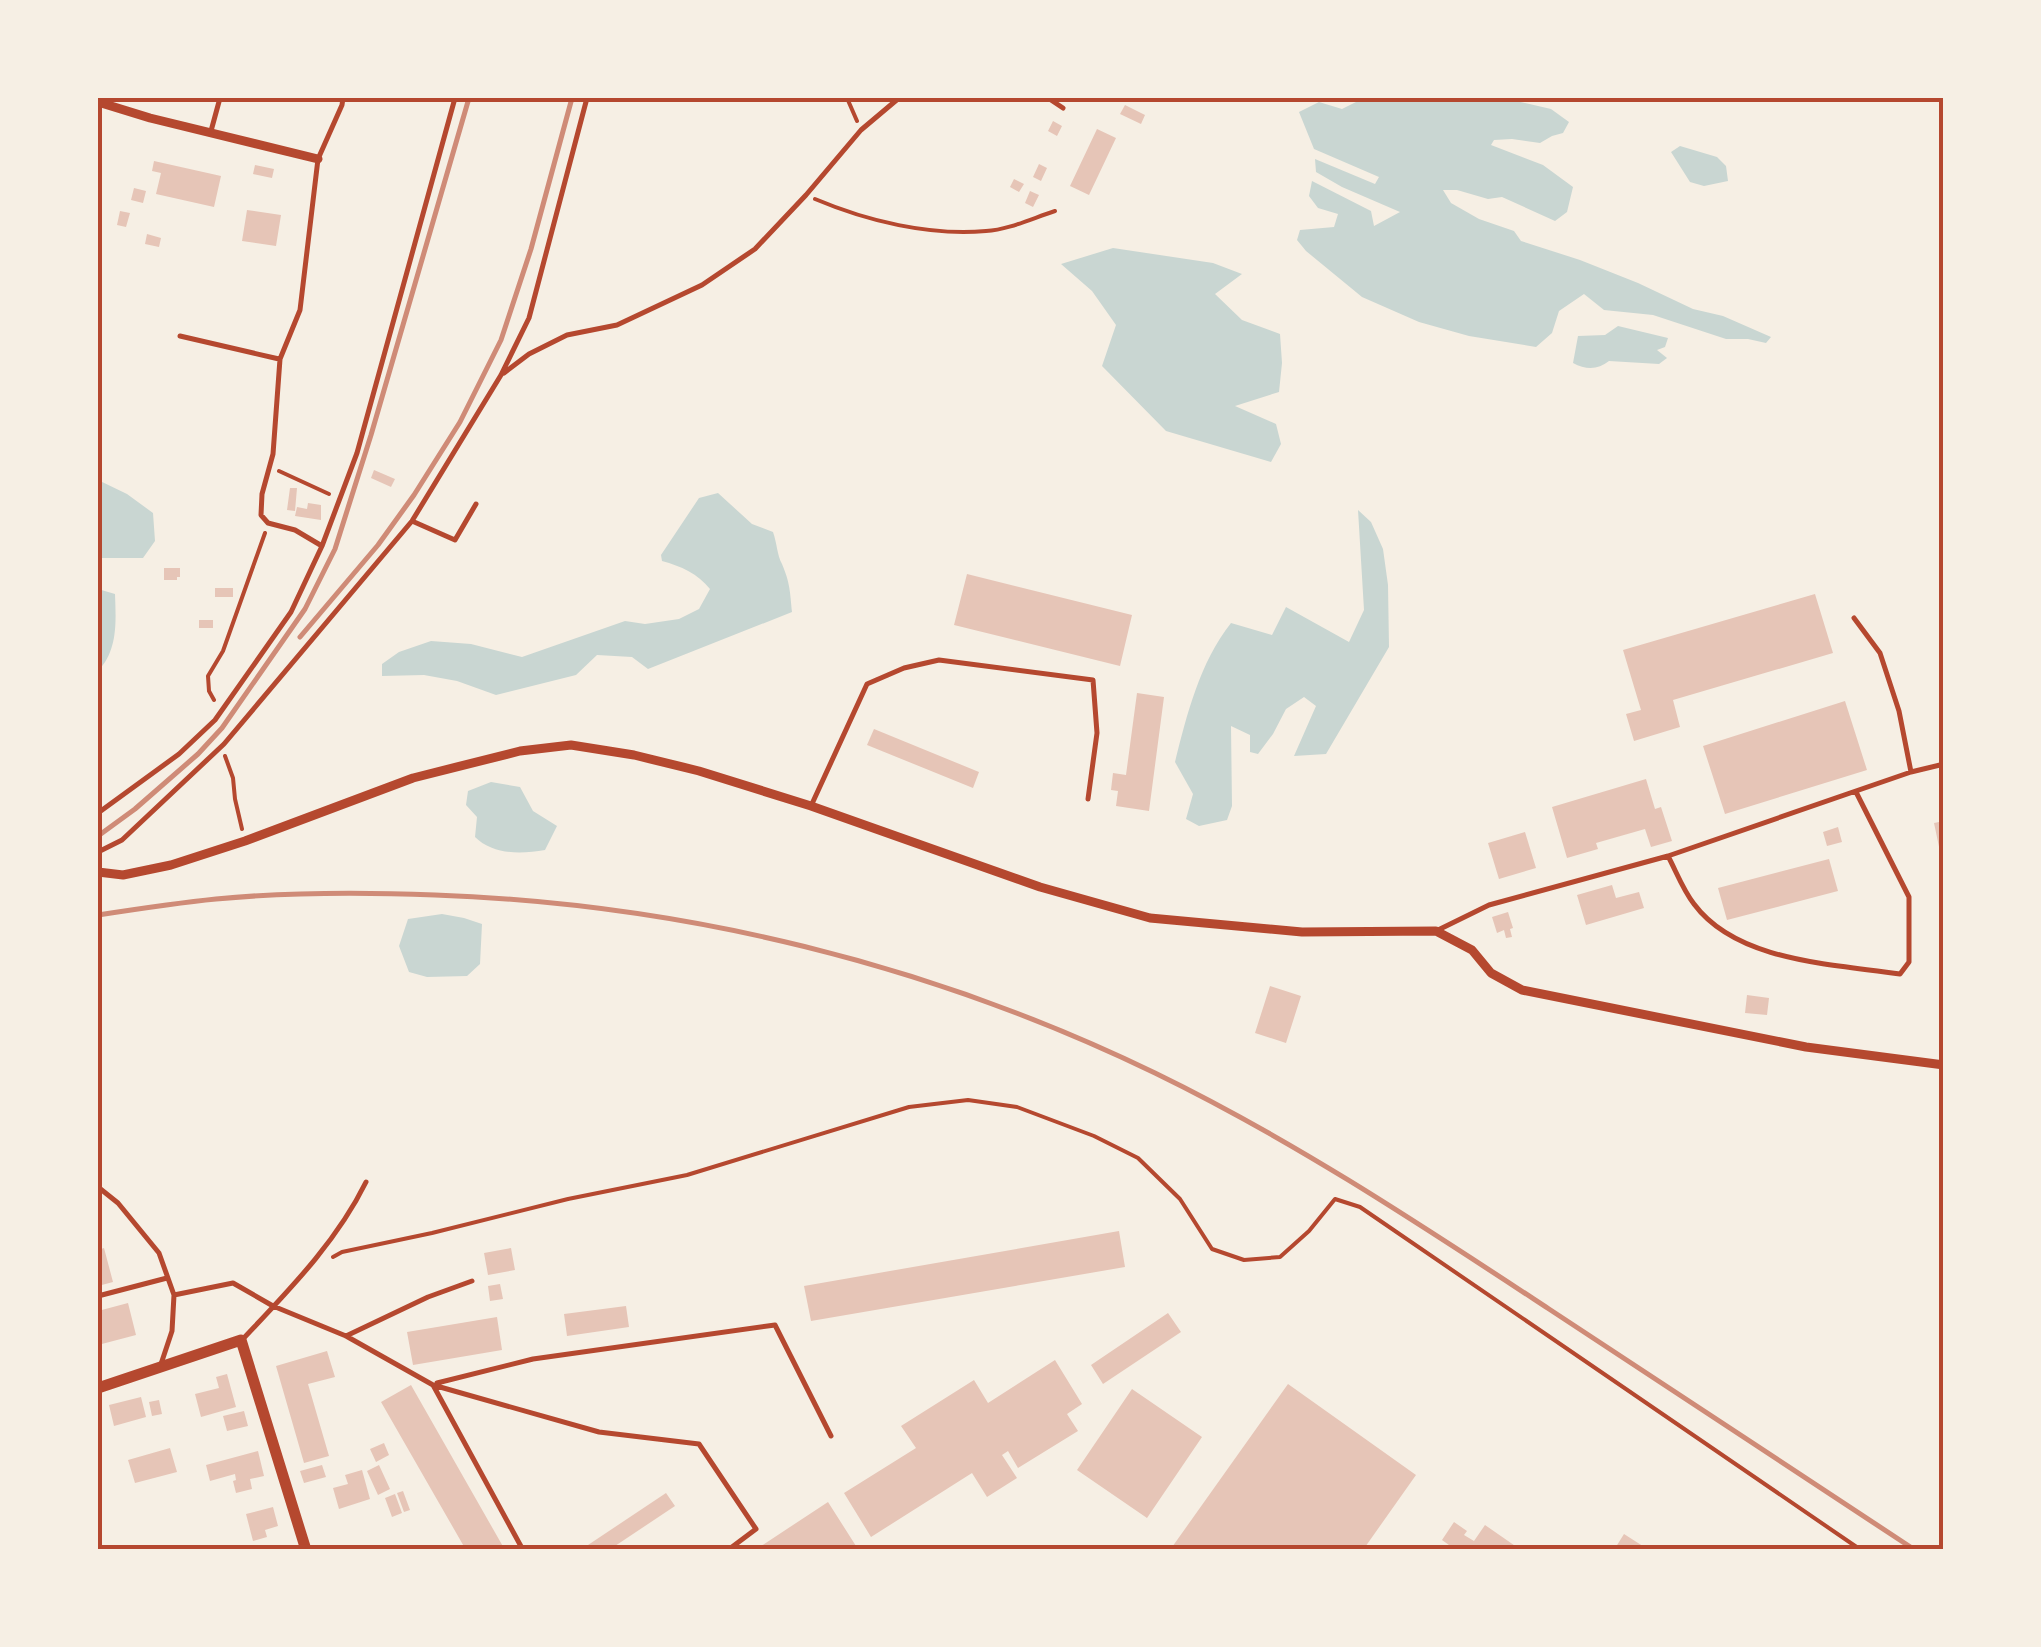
<svg xmlns="http://www.w3.org/2000/svg" width="2041" height="1647" font-family="'Golos Text',sans-serif">
<style>
.water{fill:#c9d6d2}
.building{fill:#e6c5b7}
.lines{fill:none;stroke-linecap:round;stroke-linejoin:round}
.path{stroke:#b5482f;stroke-width:4}
.service{stroke:#b5482f;stroke-width:5}
.minor{stroke:#b5482f;stroke-width:9}
.tertiary{stroke:#b5482f;stroke-width:11}
.rail{stroke:#cf8b77;stroke-width:5}
.neatline{fill:none;stroke:#b5482f;stroke-width:4}
</style>
<rect width="100%" height="100%" fill="#f6efe4"/>
<!-- water -->
<path class="water" d="M1364,98H1503L1551,109L1569,122L1563,133L1552,136L1540,143L1512,139L1494,140L1491,145L1543,165L1573,187L1567,212L1555,221L1502,197L1488,199L1457,190H1443L1451,203L1479,219L1514,231L1521,241L1580,260L1638,283L1693,309L1723,316L1771,337L1766,343L1748,339H1726L1653,315L1604,310L1584,294L1559,311L1552,333L1536,347L1469,336L1419,322L1362,297L1306,251L1297,240L1300,230L1334,227L1338,214L1318,208L1309,196L1312,181L1371,211L1374,226L1400,212L1342,187L1316,172L1315,159L1375,184L1379,177L1314,149L1299,112L1319,102L1342,109Z
M1680,146L1717,157L1726,166L1728,181L1704,186L1690,182L1671,152Z
M1113,248L1213,263L1242,274L1215,294L1242,320L1280,334L1282,363L1279,392L1235,406L1276,424L1281,444L1271,462L1166,431L1102,366L1116,325L1092,291L1061,264Z
M1618,326L1668,338L1665,347L1657,350L1667,358L1659,364L1609,361C1598,370 1586,370 1573,363L1578,336L1605,335Z
M98,480L127,494L153,513L155,541L143,558H98Z
M718,493L752,524L773,532C777,543 777,555 782,564C790,583 790,591 792,612L648,669L632,657L597,655L576,675L496,695L457,681L424,675L382,676V664L399,652L431,641L471,644L522,657L625,621L645,624L679,619L699,609L710,589C698,574 681,566 662,561L661,555L699,498Z
M1358,510L1371,522L1383,549L1388,585L1389,647L1326,754L1294,756L1316,706L1304,697L1286,709L1273,734L1258,754L1250,752V735L1231,726L1232,806L1227,820L1199,826L1186,819L1193,794L1175,762C1187,714 1200,662 1231,623L1272,635L1286,607L1349,642L1364,610Z
M98,589L115,594C116,622 118,650 98,671Z
M491,782L520,787L533,811L557,826L545,850C521,854 493,855 475,837L477,817L466,805L468,791Z
M442,914L464,918L482,924L480,964L467,976L427,977L409,972L399,946L408,919Z"/>
<!-- building -->
<path class="building" d="M1125,105L1145,115L1141,124L1120,114Z
M1053,121L1062,126L1057,136L1048,131Z
M1097,129L1116,138L1089,195L1070,186Z
M154,161L221,176L214,207L156,194L161,173L152,171Z
M1039,164L1047,168L1041,181L1033,177Z
M255,165L274,169L272,178L253,174Z
M1014,179L1024,184L1019,192L1010,187Z
M134,188L146,191L143,203L131,200Z
M1030,191L1039,195L1033,207L1025,203Z
M247,210L281,215L276,246L242,241Z
M120,211L130,213L126,227L117,225Z
M147,234L161,238L159,247L145,244Z
M374,470L395,479L391,487L371,478Z
M290,488H297L295,511L287,510Z
M308,503L321,505V520L295,516L297,507L307,509Z
M164,568H180V577H177V580H164Z
M967,574L1132,615L1120,666L954,625Z
M215,588H233V597H215Z
M1815,594L1833,653L1673,700L1680,727L1634,741L1626,714L1641,710L1623,650Z
M199,620H213V628H199Z
M1137,693L1164,697L1149,811L1116,806L1118,791L1111,790L1113,773L1126,775Z
M1845,701L1867,770L1725,814L1703,746Z
M874,729L979,772L973,788L867,745Z
M1646,779L1655,809L1661,807L1672,841L1651,847L1645,829L1596,843L1598,849L1567,858L1552,807Z
M1944,821V860L1942,861L1934,823Z
M1838,827L1842,842L1827,846L1823,832Z
M1525,832L1536,868L1499,879L1488,843Z
M1829,859L1838,891L1727,920L1718,888Z
M1612,885L1616,898L1639,892L1644,908L1586,925L1577,895Z
M1508,912L1513,928L1510,929L1512,937L1506,938L1504,930L1497,933L1492,917Z
M1270,986L1301,996L1286,1043L1255,1033Z
M1747,995L1769,998L1767,1015L1745,1013Z
M1119,1231L1125,1267L811,1321L804,1286Z
M104,1248L113,1282L98,1286V1250Z
M511,1248L515,1270L488,1275L484,1253Z
M500,1284L503,1299L490,1301L488,1286Z
M128,1303L136,1335L98,1345V1311Z
M626,1306L629,1327L567,1336L564,1314Z
M1168,1313L1181,1332L1103,1384L1091,1365Z
M497,1317L502,1350L413,1365L407,1332Z
M327,1351L335,1377L308,1384L329,1456L304,1463L276,1366Z
M1055,1360L1082,1404L1067,1414L1078,1431L1018,1468L1008,1451L1002,1455L1017,1478L987,1497L972,1473L871,1537L844,1493L916,1448L901,1426L974,1380L988,1403Z
M227,1374L236,1407L201,1417L195,1394L219,1388L216,1377Z
M1288,1384L1416,1475L1363,1550H1170Z
M411,1385L505,1550H466L381,1402Z
M1132,1389L1202,1437L1147,1518L1077,1470Z
M141,1397L146,1417L114,1426L109,1405Z
M159,1400L162,1414L152,1416L149,1402Z
M244,1411L248,1426L227,1431L223,1416Z
M384,1443L389,1455L376,1462L370,1449Z
M170,1448L177,1472L135,1483L128,1460Z
M258,1451L264,1476L250,1479L252,1489L236,1493L233,1481L236,1480L235,1474L210,1481L206,1465Z
M322,1465L326,1477L304,1483L300,1471Z
M379,1465L390,1489L378,1495L367,1471Z
M362,1470L370,1499L339,1509L333,1488L348,1484L345,1475Z
M403,1491L410,1510L404,1512L397,1493Z
M666,1493L675,1506L609,1550H587L585,1547Z
M395,1494L402,1513L392,1517L385,1498Z
M828,1502L856,1546L850,1550H755Z
M273,1507L278,1526L265,1530L267,1537L253,1541L246,1514Z
M1454,1522L1467,1531L1464,1535L1474,1541L1485,1525L1521,1550H1456L1442,1540Z
M1624,1534L1649,1550H1614Z"/>
<g class="lines">
<!-- path -->
<path class="path" d="M847,98L857,121
M815,199C867,221 929,236 986,231C1008,230 1033,218 1055,211
M279,471L329,494
M214,700L209,691L208,676L223,651L265,533
M225,756L233,778L235,799L242,829
M333,1257L342,1252L432,1233L568,1199L687,1175L909,1107L968,1100L1017,1107L1094,1136L1138,1158L1180,1199L1212,1249L1244,1260L1280,1257L1309,1231L1335,1199L1360,1207L1861,1550"/>
<!-- service -->
<path class="service" d="M1048,98L1063,108
M211,131L220,98
M180,336L279,359
M504,373L529,354L567,335L617,325L702,285L755,249L806,195L861,130L899,98
M412,521L455,540L476,504
M322,546L295,530L268,523L261,515L262,494L273,454L280,359L300,310L318,159L342,105L343,98
M1854,618L1880,653L1899,711L1911,772
M811,806L867,684L904,668L939,660L1093,680L1097,733L1088,799
M98,813L179,754L215,720L291,612L322,546L357,453L455,98
M98,852L122,840L224,744L412,521L501,375L529,318L587,98
M1668,856C1676,871 1683,890 1694,904C1737,962 1833,964 1900,974L1909,962V897L1856,792
M1436,931L1489,905L1668,856L1911,772L1944,764
M98,1187L118,1203L159,1253L174,1295
M98,1296L167,1278
M346,1336L428,1297L472,1281
M242,1340C288,1291 336,1243 366,1182
M161,1364L172,1331L174,1295L233,1283L273,1306L346,1336L433,1385L599,1432L699,1444L756,1529L728,1550
M437,1383L533,1359L775,1325L831,1436
M433,1385L523,1550"/>
<!-- minor -->
<path class="minor" d="M98,102L150,118L318,159
M98,872L123,875L171,865L245,841L413,778L520,751L571,745L634,755L699,771L811,806L1040,887L1150,918L1302,932L1436,931L1472,950L1491,973L1522,990L1806,1047L1944,1065"/>
<!-- tertiary -->
<path class="tertiary" d="M98,1388L241,1340L306,1550"/>
<!-- rail -->
<path class="rail" d="M300,637L378,545L414,495L460,422L501,340L531,249L572,98
M98,836L135,809L198,754L222,728L305,609L335,549L371,435L469,98
M98,915C137,909 176,903 216,899C289,892 362,892 435,895C685,904 930,964 1155,1073C1293,1140 1421,1225 1549,1309C1671,1389 1793,1469 1915,1550"/>
</g>
<!-- border -->
<rect width="2041" height="1647" fill="none" stroke="#f6efe4" stroke-width="200"/>
<rect x="100" y="100" width="1841" height="1447" class="neatline"/>
</svg>
